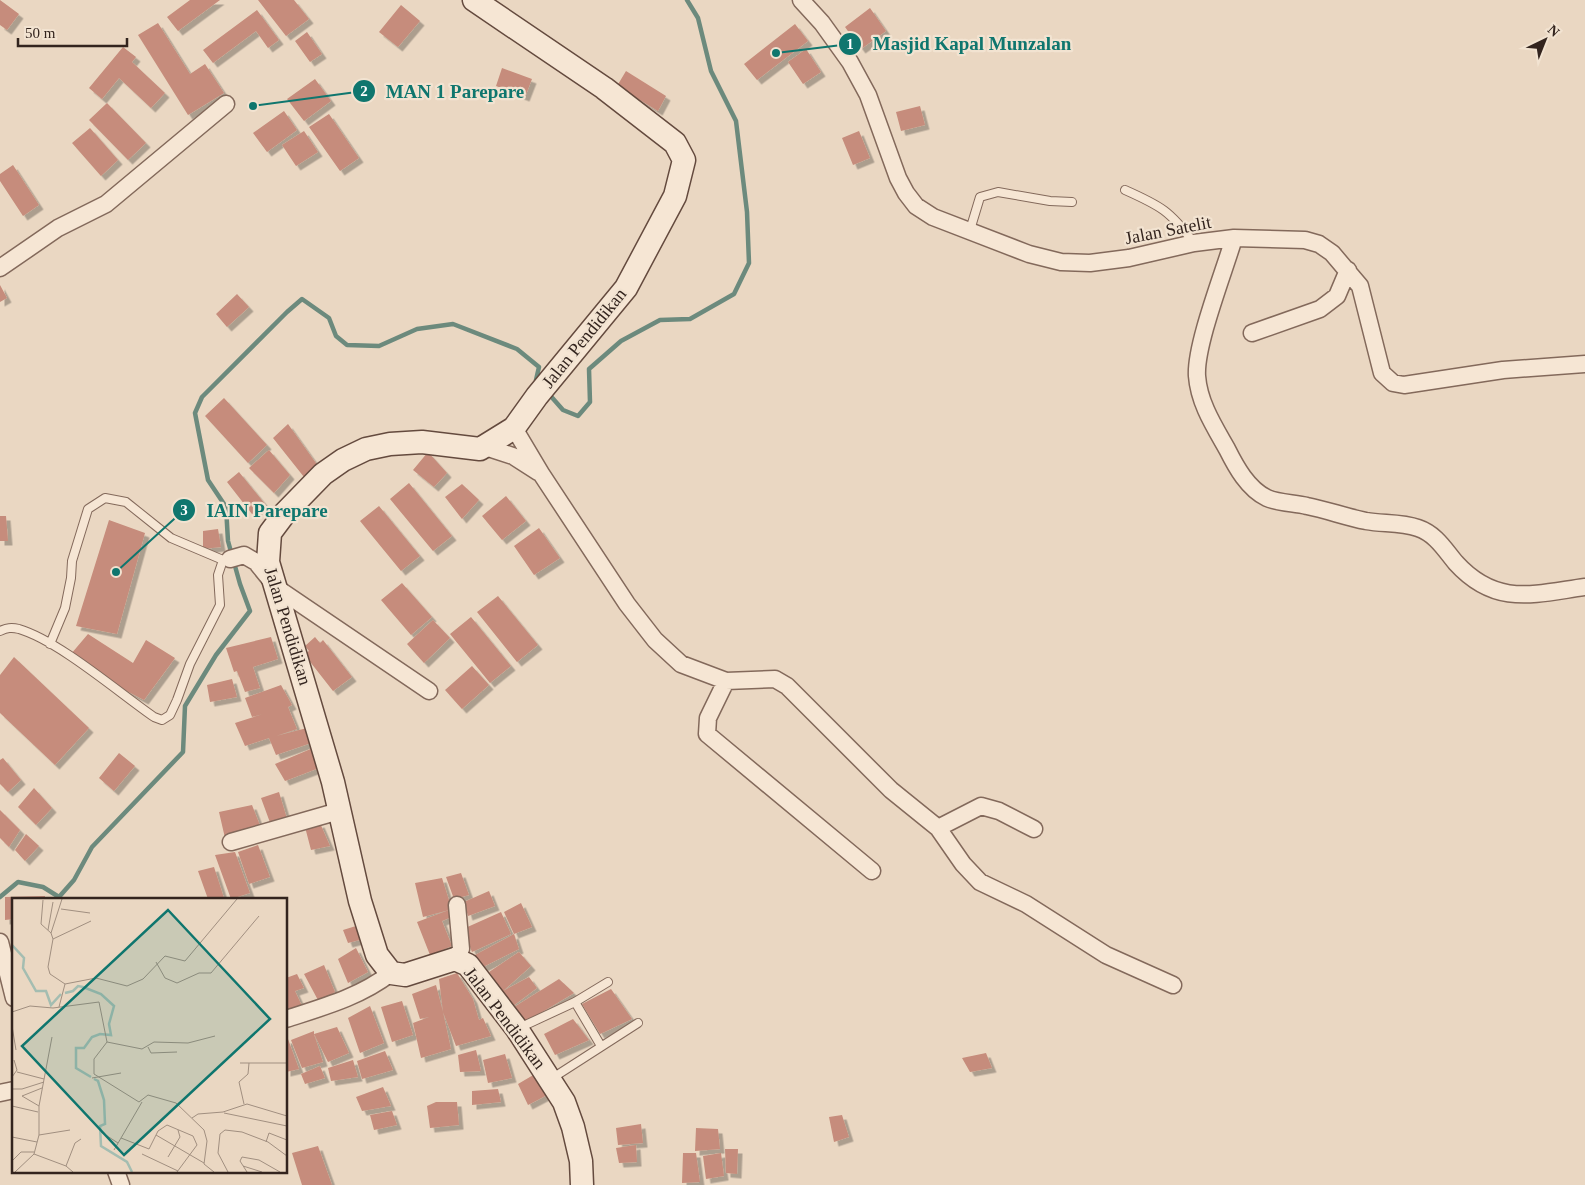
<svg xmlns="http://www.w3.org/2000/svg" width="1585" height="1185" font-family="Georgia,serif">
<style>
.lines{fill:none;stroke-linecap:round;stroke-linejoin:round}
.stream{stroke:#6c8a7d;stroke-width:4.5}
.building{fill:#c68c7b;filter:url(#shadow)}
.lane-casing{stroke:#83695b;stroke-width:10}
.street-casing{stroke:#83695b;stroke-width:19}
.secondary-casing{stroke:#644a3e;stroke-width:25}
.lane{stroke:#f6e6d4;stroke-width:8}
.street{stroke:#f6e6d4;stroke-width:16}
.secondary{stroke:#f6e6d4;stroke-width:22}
.labels{text-anchor:middle;stroke-width:4.5;stroke-linejoin:round;paint-order:stroke}
.street-label{font-size:18px;fill:#33241e;stroke:#f2e3d1}
.inset-river{fill:none;stroke:#a4bdb1;stroke-width:2.5}
.inset-road{fill:none;stroke:#a18f80;stroke-width:1}
.view{fill:#0f766e;fill-opacity:0.15;stroke:#0f766e;stroke-width:2.5}
.inset-edge{fill:none;stroke:#33241e;stroke-width:2.5}
.leader{fill:none;stroke:#0f766e;stroke-width:2}
.callout-dot{fill:#0f766e;stroke:#f2e3d1;stroke-width:2}
.mark-label{font-size:15px;text-anchor:middle;font-weight:bold;fill:#fff}
.callout-label{font-size:19px;text-anchor:middle;font-weight:bold;fill:#0f766e;stroke:#f2e3d1;stroke-width:4.5;stroke-linejoin:round;paint-order:stroke}
</style>
<defs>
<filter id="shadow"><feDropShadow dx="4.5" dy="4.5" stdDeviation="0" flood-color="#0004"/></filter>
</defs>
<rect width="100%" height="100%" fill="#ead7c2"/>
<g class="lines">
<!-- stream -->
<path class="stream" d="M548,393L563,410L578,416L590,402L589,369L621,341L660,320L690,319L734,294L749,263L747,212L736,121L711,71L698,18L687,0
M0,897L18,882L43,887L59,897L74,880L92,847L183,752L185,706L216,655L250,611L240,584L228,541L226,507L208,480L195,413L202,397L287,312L302,299L329,318L336,336L347,345L379,346L417,329L453,324L517,349L539,367L536,380L539,383"/>
</g>
<!-- building -->
<path class="building" d="M0,0L19,14L7,30L0,25Z
M190,0H220L178,31L167,17Z
M258,0H294L309,19L286,36Z
M401,5L420,21L398,47L379,32Z
M870,8L886,31L861,49L845,27Z
M257,10L279,40L268,48L256,31L213,63L203,50Z
M158,23L190,74L205,64L224,93L188,115L138,35Z
M795,24L808,41L757,80L744,64Z
M307,32L322,54L310,62L295,41Z
M123,47L136,57L132,62L165,93L151,108L119,78L102,99L89,88Z
M806,49L821,72L803,84L788,62Z
M502,68L532,79L525,97L496,86Z
M626,71L666,96L658,111L617,86Z
M315,79L331,101L304,121L287,99Z
M107,103L146,143L128,160L89,120Z
M920,106L925,125L901,131L896,112Z
M284,111L297,130L267,152L253,133Z
M329,114L359,158L340,171L309,127Z
M90,128L118,160L101,176L72,143Z
M304,131L318,152L296,166L282,145Z
M859,131L870,158L853,165L842,138Z
M13,165L39,205L23,216L0,181V174Z
M0,285L7,298L0,302Z
M237,294L249,307L227,327L216,314Z
M224,398L267,445L248,463L205,416Z
M288,424L318,466L304,477L273,438Z
M269,450L290,475L274,493L249,468Z
M428,452L447,473L434,487L413,470Z
M239,472L265,504L252,514L227,482Z
M409,483L452,536L433,551L390,499Z
M462,484L479,500L462,519L445,497Z
M506,496L526,521L502,540L482,516Z
M379,506L420,556L401,571L360,521Z
M0,516H6L8,541H0Z
M109,520L145,533L117,634L76,626Z
M539,528L560,558L534,575L514,546Z
M218,529L221,547L203,549V531Z
M402,583L432,617L411,635L381,600Z
M498,596L538,645L517,662L477,612Z
M471,617L511,666L490,683L450,634Z
M433,620L450,638L424,663L407,644Z
M88,634L133,663L146,640L175,658L144,700L119,687L71,654Z
M271,637L278,659L253,667L260,688L245,692L237,671L234,672L226,648Z
M315,637L320,643L323,640L352,677L333,691L304,654L309,651L305,646Z
M14,657L89,728L55,765L0,713V675Z
M472,666L489,685L462,709L445,690Z
M232,679L237,697L210,702L207,685Z
M281,685L292,705L288,707L297,729L276,736L307,728L314,742L276,755L269,738L245,746L235,723L263,714L252,717L245,698Z
M313,748L319,768L285,781L275,764Z
M119,753L135,766L114,791L99,778Z
M3,758L21,780L8,792L0,784V760Z
M34,788L52,808L36,825L18,807Z
M279,792L288,822L272,828L261,798Z
M252,805L261,828L225,838L219,812Z
M0,810L20,830L9,847L0,838Z
M320,823L330,846L311,850L305,827Z
M26,834L39,846L25,861L15,850Z
M258,845L270,877L249,884L238,852Z
M235,852L250,893L231,899L215,855Z
M214,867L224,898L221,899H208L198,871Z
M461,873L469,895L454,899L446,877Z
M442,878L454,916L442,921L452,946L430,955L417,922L449,910L423,917L415,883Z
M489,891L495,906L468,916L464,902Z
M45,896V899L14,897V919L5,920V897Z
M521,903L532,927L514,934L504,912Z
M501,912L511,934L472,952L463,929Z
M11,924H14V939L11,940Z
M356,926L363,939L348,943L343,930Z
M514,934L519,949L481,968L475,955Z
M356,948L368,972L348,983L338,959Z
M519,952L531,966L502,992L489,972Z
M324,965L335,992L319,1002L304,974Z
M457,973L473,999L479,1020L483,1018L491,1036L456,1046L443,1012L451,1049L421,1058L413,1023L429,1017L420,1019L412,994L436,985L443,1012L439,979Z
M297,974L304,988L295,991L302,1006L286,1011V978Z
M529,977L537,988L513,1006L503,991Z
M559,979L574,993L522,1024L511,1009Z
M611,989L632,1019L600,1034L582,1004Z
M402,1001L413,1035L392,1042L381,1007Z
M370,1006L384,1043L360,1053L348,1018Z
M573,1019L589,1040L555,1055L544,1034Z
M337,1027L349,1053L328,1062L314,1034L323,1062L302,1068L291,1040L314,1031V1034Z
M286,1039H288L299,1069L286,1072Z
M476,1050L481,1071L460,1072L458,1055Z
M385,1051L393,1070L362,1079L357,1061Z
M986,1053L992,1068L970,1072L962,1058Z
M505,1054L512,1078L488,1083L483,1060Z
M353,1060L358,1077L331,1081L328,1068Z
M320,1066L325,1078L305,1084L301,1074Z
M535,1074L547,1095L528,1105L518,1084Z
M383,1087L391,1106L362,1111L356,1097Z
M498,1089L501,1102L472,1105V1091Z
M436,1102H457L459,1125L430,1128L427,1106Z
M392,1111L397,1125L374,1130L370,1115Z
M842,1115L849,1137L834,1142L829,1117Z
M641,1124L643,1143L618,1145L616,1128Z
M696,1128L718,1129L720,1149L695,1151Z
M636,1145L637,1162L619,1163L616,1148Z
M318,1146L332,1185H302L292,1153Z
M725,1149H738L737,1174L726,1173Z
M683,1153H696L700,1182L682,1183Z
M721,1153L724,1176L706,1179L703,1156Z"/>
<g class="lines">
<!-- lane casing -->
<g class="lane-casing">
<path id="lane" d="M1125,190C1161,206 1170,211 1194,243
M970,230L980,197L998,192L1050,201L1072,202
M0,631C7,628 11,627 19,629C59,641 118,692 154,717L162,720L170,715L177,700L190,664L220,605L218,575L223,560
M50,644L65,608L71,578L72,561L88,509L105,498L126,502L171,538L223,560L228,559
M575,1002L601,1046
M519,1028L575,1002L608,982
M551,1079L638,1023"/>
</g>
<!-- street casing -->
<g class="street-casing">
<path id="street" d="M801,0L822,23L850,62L868,95L898,178L906,193L916,206L933,217L1029,254L1061,262L1090,263L1129,258L1194,243L1234,238L1305,240L1319,244L1332,253L1360,286L1382,373L1393,383L1404,385L1503,370L1585,364
M1234,238C1224,272 1195,345 1197,376C1199,403 1214,426 1227,449C1236,467 1248,489 1267,498C1278,503 1295,503 1307,506C1327,510 1346,517 1366,521C1383,524 1401,522 1418,528C1436,534 1445,550 1456,563C1496,607 1534,594 1585,587
M0,268L58,228L106,204L226,104
M1252,333L1320,309L1337,296L1348,270
M514,428L542,475L627,604L655,640L681,664L726,681L775,679L787,686L891,790L938,828L963,864L980,882L1026,904L1106,955L1173,985
M485,447L513,456L538,472
M230,559L244,555L256,562L277,588L429,691
M726,681L708,718L707,734L872,871
M938,828L981,806L999,811L1034,829
M231,842L339,811
M0,942L14,998
M455,959L461,949L457,905
M286,1019C323,1007 360,997 391,973
M0,1093L14,1090
M116,1171L121,1185"/>
</g>
<!-- secondary casing -->
<g class="secondary-casing">
<path id="secondary" d="M474,0L604,88L675,143L684,160L675,196L626,288L537,396L514,428L480,449L422,442L390,444L366,449L343,460L323,474L285,513L270,533L268,562L333,782L360,901L377,955L391,973L405,975L455,959L468,965L517,1029L564,1102L573,1127L581,1161L582,1185"/>
</g>
<!-- lane -->
<use href="#lane" class="lane"/>
<!-- street -->
<use href="#street" class="street"/>
<!-- secondary -->
<use href="#secondary" class="secondary"/>
</g>
<g class="labels">
<!-- street labels -->
<g class="street-label">
<text transform="translate(1168 230) rotate(-11)" y="6">Jalan Satelit</text>
<text transform="translate(584 338) rotate(-51)" y="6">Jalan Pendidikan</text>
<text transform="translate(288 626) rotate(73)" y="6">Jalan Pendidikan</text>
<text transform="translate(505 1018) rotate(53)" y="6">Jalan Pendidikan</text>
</g>
</g>
<!-- overview -->
<g transform="translate(12 898)">
<rect width="275" height="275" fill="#ead7c2"/>
<path class="inset-river" d="M0,47L12,60L11,70L24,93H34L39,107L49,96M53,95L61,93L66,88L71,89L89,96L102,108L97,126L99,137L88,136L80,139L72,150H64V170L79,179M82,181L86,183L92,202L93,226L88,228L89,248L115,264L120,274"/>
<path class="inset-road" d="M31,2L29,26L39,35M49,11L78,15M36,32L41,4M41,41L39,35L50,1M144,64L153,80L165,85L187,75H199L247,18M53,86L38,76L36,69L41,41L79,23M47,109L53,86L84,80L115,88L131,81L153,58L173,63L225,1M0,114L18,108L41,110L87,104L95,144L82,161V176L127,204L136,197L164,205L192,232L195,243L192,266L202,274M0,128L4,152M95,144L130,151L142,144L176,145L203,138M136,149L139,155L165,154M228,165H275M5,174L32,181M0,179L5,172L2,162M80,180L109,175M0,191H10L32,184M232,206L227,184L236,176L237,165M0,208L26,214M27,208L10,198L30,190M212,215L275,228M180,220L186,216L211,214L235,206L275,218M89,234L106,245M27,237L58,232M144,237L192,265M0,239L25,244M109,240L137,251L146,233L155,227L181,238L185,247L165,274M254,244L257,235L275,242M102,252L130,204M22,256L27,237V208L40,139M130,256L166,273M156,259L168,239L166,232M0,263L9,254H22M54,268L63,245L69,241M231,268L250,274M3,274L22,256L54,268L61,274M216,274L206,255L208,236L213,232L230,234L256,244L275,258M235,274L228,263L230,259L247,262L268,274"/>
<path class="view" d="M156,12L258,121L112,257L10,148Z"/>
<rect width="275" height="275" class="inset-edge"/>
</g>
<!-- callouts -->
<path class="leader" d="M776 53L850 44M253 106L364 91M116 572L184 510"/>
<g class="callout-dot">
<circle cx="776" cy="53" r="5"/>
<circle cx="253" cy="106" r="5"/>
<circle cx="116" cy="572" r="5"/>
<circle cx="850" cy="44" r="12"/>
<circle cx="364" cy="91" r="12"/>
<circle cx="184" cy="510" r="12"/>
</g>
<g class="mark-label">
<text x="850" y="49">1</text>
<text x="364" y="96">2</text>
<text x="184" y="515">3</text>
</g>
<g class="callout-label">
<text x="972" y="50">Masjid Kapal Munzalan</text>
<text x="455" y="98">MAN 1 Parepare</text>
<text x="267" y="517">IAIN Parepare</text>
</g>
<!-- north arrow -->
<g transform="translate(1545 40) rotate(43)" stroke="#f2e3d1" stroke-width="4" paint-order="stroke">
<path d="M0-4L9 19L0 12L-9 19Z" fill="#33241e"/>
<text y="-8" font-size="14" font-weight="bold" text-anchor="middle" fill="#33241e">N</text>
</g>
<!-- scale -->
<path d="M18 38v8h109v-8" fill="none" stroke="#33241e" stroke-width="2.5"/>
<text x="25" y="38" font-size="15" fill="#33241e" stroke="#f2e3d1" stroke-width="4" paint-order="stroke">50 m</text>
</svg>
